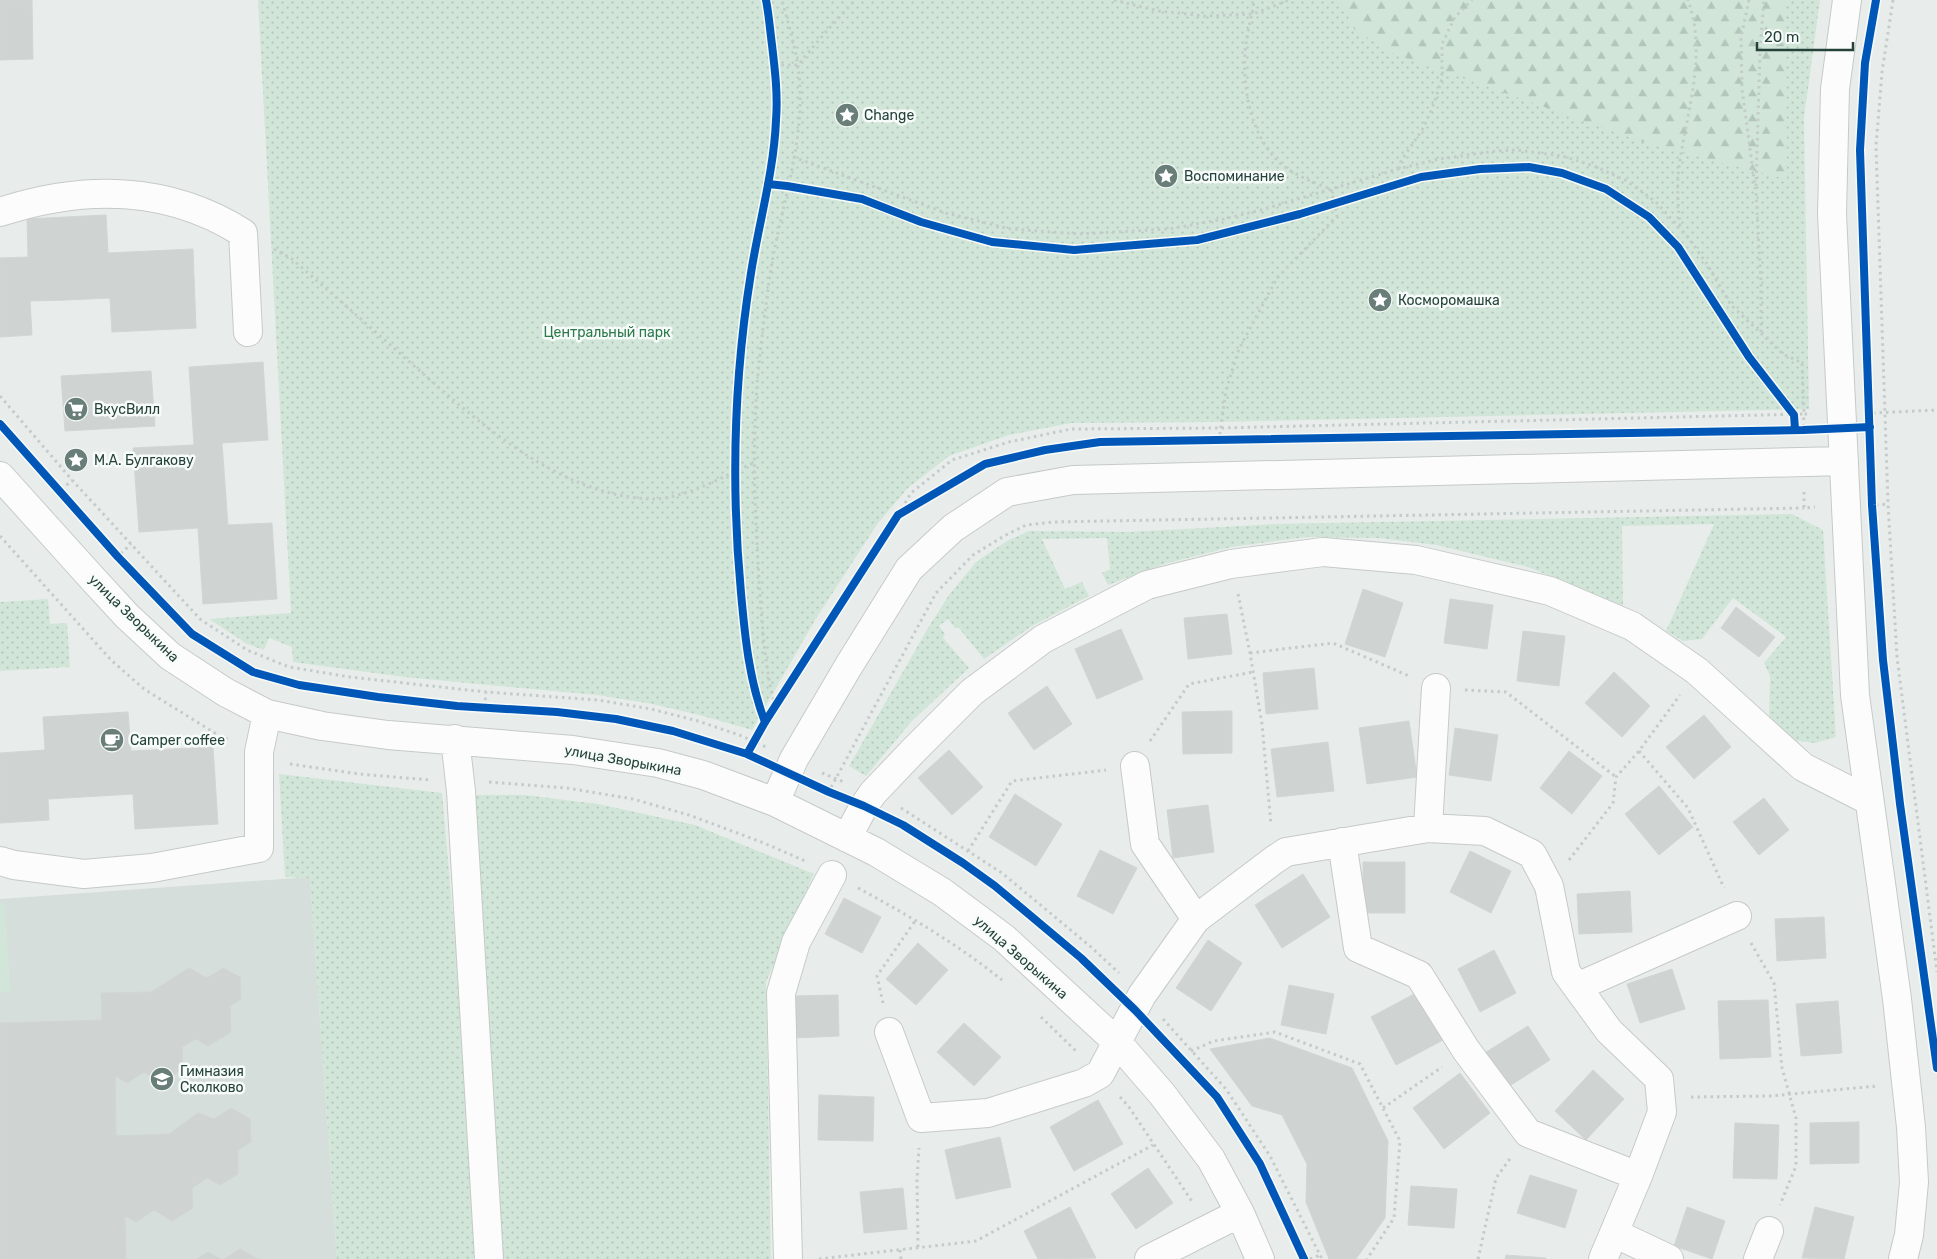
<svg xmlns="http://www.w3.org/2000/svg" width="1937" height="1259" font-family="Rubik,sans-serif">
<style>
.built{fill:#d6dedb}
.grass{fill:url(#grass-dots)}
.forest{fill:url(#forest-firs)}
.garden{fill:#d1e6d8}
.building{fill:#cfd4d2;stroke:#d1d6d4}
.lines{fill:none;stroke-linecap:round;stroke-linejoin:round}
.minor-casing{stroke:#c5cac8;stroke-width:30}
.path{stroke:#c3ccca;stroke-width:3;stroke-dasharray:2.5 4;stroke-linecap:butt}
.minor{stroke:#fcfcfc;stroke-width:28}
.cycleway-casing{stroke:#f7fbf9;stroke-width:11}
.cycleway{stroke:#0057b8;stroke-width:8}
.labels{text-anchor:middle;stroke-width:5;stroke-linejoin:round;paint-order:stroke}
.poi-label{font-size:14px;fill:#24423a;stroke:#f7fbf9;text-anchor:start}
.park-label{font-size:14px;fill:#2d7a4b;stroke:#f7fbf9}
.street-label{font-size:14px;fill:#24423a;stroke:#f7fbf9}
</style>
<defs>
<pattern id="grass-dots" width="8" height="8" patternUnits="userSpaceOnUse" patternTransform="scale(1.25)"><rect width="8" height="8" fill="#d1e6d8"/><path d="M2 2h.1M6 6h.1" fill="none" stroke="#b3c6ba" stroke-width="1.8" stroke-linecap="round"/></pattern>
<pattern id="forest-firs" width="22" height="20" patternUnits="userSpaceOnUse" patternTransform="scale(1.25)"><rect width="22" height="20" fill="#d1e6d8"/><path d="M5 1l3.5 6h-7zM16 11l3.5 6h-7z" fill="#b3c6ba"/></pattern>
</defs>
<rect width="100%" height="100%" fill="#e8edeb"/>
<!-- built -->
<path class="built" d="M310,877L337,1259H0V899Z"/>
<!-- grass -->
<path class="grass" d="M258,0H1820L1804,118L1809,409L1214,422L1071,423L1009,435L949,456L908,488L878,523L815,620L752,730L699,715L652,704L597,695L404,677L293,662L292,647L269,638L264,650L247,644L209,619L291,613Z
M1792,514L1823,530L1836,737L1815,743L1791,740L1769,717L1770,676L1764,663L1786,637L1733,598L1702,639L1683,641L1666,631L1714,524L1622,526L1623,606L1528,567L1436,545L1379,538L1307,537L1231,547L1164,564L1108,585L1102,573L1110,569L1107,538L1042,539L1065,589L1082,582L1089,596L1032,626L984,659L958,627L955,628L948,619L939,626L945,634L943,638L969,668L912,721L866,776L849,766L928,628L949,595L976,562L1007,541L1029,531L1129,532L1275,524Z
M48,599L50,624L67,623L70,667L0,671V602Z
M279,774L442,793L456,951L476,1259H337L310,878L285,877Z
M474,795H525L598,804L695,825L814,874L766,982L771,1259H501Z"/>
<!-- forest -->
<path class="forest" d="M1340,0H1786L1787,179L1652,145L1392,53L1354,29Z"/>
<!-- garden -->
<path class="garden" d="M0,904H5L10,992H0Z"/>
<!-- building -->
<path class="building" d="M0,0H32L33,59L0,60Z
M106,215L108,253L193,249L196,328L112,332L110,298L67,300L30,301L32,335L0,337V258L28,257L27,219Z
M263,362L268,440L222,443L228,525L272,523L277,599L203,604L198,528L139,532L133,448L194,445L189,367Z
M151,371L155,426L65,431L61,376Z
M1363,589L1403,603L1385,657L1345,644Z
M1450,599L1493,605L1487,649L1444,643Z
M1736,607L1775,637L1759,657L1721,628Z
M1227,614L1232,654L1188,659L1184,618Z
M1121,629L1143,679L1097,699L1075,649Z
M1523,631L1565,636L1559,686L1517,681Z
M1314,668L1318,709L1266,714L1263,673Z
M1614,672L1650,706L1622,737L1585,703Z
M1047,686L1072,724L1034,750L1008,713Z
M1232,711V753L1183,754L1182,712Z
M128,712L131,751L213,747L218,824L135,829L133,794L48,799L49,820L0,823V753L45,750L43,717Z
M1704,715L1731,747L1694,779L1666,747Z
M1409,721L1417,777L1367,784L1359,728Z
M1455,728L1498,735L1491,781L1449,775Z
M1328,742L1334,791L1277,797L1271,749Z
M949,750L983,787L952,815L918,778Z
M1569,751L1602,776L1572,814L1540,788Z
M1659,786L1693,827L1659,855L1625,814Z
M1015,794L1062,824L1036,866L989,837Z
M1764,798L1789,830L1759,855L1733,822Z
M1208,805L1214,852L1173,858L1167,810Z
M1100,850L1137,868L1113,914L1077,896Z
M1470,851L1511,871L1491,913L1450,892Z
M1363,862H1405V913H1363Z
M1303,874L1330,917L1282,948L1255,905Z
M1630,891L1632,932L1579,934L1577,894Z
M844,898L881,917L862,953L825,934Z
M1824,917L1826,958L1777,961L1775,919Z
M1208,940L1242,963L1211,1011L1176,988Z
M918,943L948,970L916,1005L886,979Z
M1494,950L1516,993L1480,1012L1458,969Z
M189,968L207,978L223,968L240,977L241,999L230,1006L231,1032L208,1046L196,1039L182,1047L183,1069L162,1082L144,1072L127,1083L115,1076L116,1136L169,1134L198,1113L214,1119L231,1108L250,1119L251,1142L238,1150V1174L220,1185L207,1178L192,1188L193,1208L172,1221L154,1210L136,1222L125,1216L126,1259H0V1023L102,1020L101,993L151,992Z
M1672,969L1685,1009L1640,1023L1627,984Z
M1289,985L1334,994L1326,1034L1281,1025Z
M1418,992L1443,1040L1396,1065L1371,1017Z
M838,995L839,1036L795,1038L794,996Z
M1768,1000L1771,1057L1720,1059L1718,1001Z
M1838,1001L1842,1053L1801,1056L1796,1004Z
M964,1023L1001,1057L974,1086L937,1052Z
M1528,1026L1550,1060L1508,1087L1486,1052Z
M1270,1038L1352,1068L1388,1141L1385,1218L1356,1259H1329L1306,1202L1307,1164L1282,1115L1252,1106L1210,1049Z
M1593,1070L1624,1099L1586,1140L1555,1111Z
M1460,1073L1490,1113L1444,1149L1413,1108Z
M819,1095L874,1097L873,1141L818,1140Z
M1098,1100L1123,1144L1074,1171L1050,1127Z
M1859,1122V1163L1810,1164V1123Z
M1735,1123L1779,1125L1777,1179L1733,1178Z
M1000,1137L1011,1187L956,1199L945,1150Z
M1148,1168L1173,1203L1136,1229L1111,1194Z
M1530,1175L1577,1190L1565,1228L1517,1213Z
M1411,1186L1457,1189L1454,1228L1408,1225Z
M903,1188L907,1229L864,1233L860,1192Z
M1070,1207L1096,1258L1038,1259L1024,1231Z
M1687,1207L1725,1221L1712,1259L1674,1246Z
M1815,1207L1854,1217L1844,1259L1802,1258Z
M240,1249L258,1259H224Z
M208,1252L221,1259H197Z
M1506,1255L1546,1258V1259H1505Z"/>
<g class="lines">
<!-- minor casing -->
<g class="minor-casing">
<path id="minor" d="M1847,0L1835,89L1832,214L1855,695L1897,999L1911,1127L1914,1182L1909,1235L1903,1259
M0,212C83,185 168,185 243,233L248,332
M0,476L92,578L127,616L170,656L225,692L267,714L322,726L388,735L573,750L658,763L703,775L775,802L876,852L942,892L1004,938L1117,1042L1162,1094L1211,1159L1240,1213L1260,1259
M455,739L461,791L489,1259
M1135,766L1145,844L1196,919
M775,802L794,759L848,667L909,569L953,528L1007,492L1073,480L1844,461
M1428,828L1436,688
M847,838L864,806L873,793L914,750L972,692L1043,639L1147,585L1231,564L1323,552L1416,560L1550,591L1632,626L1697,671L1803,767L1868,800
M1342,842L1358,948L1419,975L1466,1050L1528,1133L1638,1176
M0,861L14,865L84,874L152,868L259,848V752L267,714
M1577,987L1737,916
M889,1032L921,1118L988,1113L1084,1083L1100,1074L1142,995L1196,919L1274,860L1286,852L1428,828L1485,831L1532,854L1549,886L1566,972L1609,1031L1659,1079L1662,1112L1638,1176L1603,1259
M1614,1233L1669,1259
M788,1259L781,993L796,942L832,875
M1149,1259L1240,1213
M1758,1259L1769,1231"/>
</g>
<!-- path -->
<path class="path" d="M1114,0L1159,11L1204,16L1253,14L1289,0
M1749,0L1741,37L1742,89L1756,194L1761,281V334
M1893,0L1882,72L1876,146L1888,504L1897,657L1937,972
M775,65H798L824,34L855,0
M793,157L946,213L1010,229L1079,234L1169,229L1224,219L1261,210L1398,169L1439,159L1496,151L1517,150L1562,156L1594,166L1627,181L1656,202L1687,236L1707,264L1731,305L1783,354L1802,363L1804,414L1219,428L1071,429L1009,442L952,460L911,493L898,515
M1399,169L1401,161L1422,130L1432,109L1442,79V44L1455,17L1472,0
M1756,186L1760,51L1764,0
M1680,226C1678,204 1676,182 1680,160C1688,108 1707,52 1688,0
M274,249L292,259C330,292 368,325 405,358C473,417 554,494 649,499C684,500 724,476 755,462
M0,396L72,480L200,619L247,650L289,667L350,677L486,692L598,700L651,709L698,721L742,736L766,747
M1873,413L1937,410
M1803,433L1804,414H1811
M1219,441L1226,390L1239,349L1277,278L1337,216L1331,189C1314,183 1289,173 1277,160C1250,132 1243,90 1245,53C1246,35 1252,18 1254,0
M1804,492V508L1815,507
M57,494L72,480
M1876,505L1888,504
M0,536L111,660L144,689L218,735L231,741
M116,558L131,544
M1238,594L1250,653L1262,724L1271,825
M1250,653L1333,643L1409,676
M1465,690L1506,692L1616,777
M775,706C764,665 762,622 759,579C756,528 753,476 755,425C756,377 763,329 769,282C777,220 802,154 800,92C800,61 790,30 782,0
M484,713L486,692
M1150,741L1189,684L1253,672
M1639,751L1688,808L1724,888
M290,764L359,774L430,780
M822,773L844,782
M489,782L567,788L633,799L689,815L764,843L805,861
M828,793L936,593L973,555L1004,536L1026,525L1053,522L1804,508
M901,808L1002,873L1091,947L1119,973
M968,851L1012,781L1106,770
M1569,860L1613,803L1616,777L1639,751L1680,695
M858,888C908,915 957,944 1002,980
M1751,943L1774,983L1782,1068L1796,1118V1166L1780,1205
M883,1003L877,976L915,921
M1041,1017L1078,1053
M1163,1019L1226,1089L1270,1156L1322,1259
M1191,1051L1214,1041L1275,1032L1360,1064L1400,1141L1394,1218L1367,1259
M1120,1097L1129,1107L1193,1203
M1691,1097L1770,1096L1877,1086
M1383,1108L1442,1067
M918,1247L917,1179L919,1148
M900,1250L901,1259
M819,1259L976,1241L1153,1145
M1310,1259L1321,1255
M1478,1259L1496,1178L1512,1156"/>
<!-- minor -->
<use href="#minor" class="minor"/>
<!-- cycleway casing -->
<g class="cycleway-casing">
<path id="cycleway" d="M1876,0L1865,63L1860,150L1872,505L1883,660L1900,804L1937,1068
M768,184L787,186L862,199L921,222L992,242L1074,250L1197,240L1300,214L1421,177L1480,169L1529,167L1562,173L1606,189L1649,217L1678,247L1749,357L1794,415L1795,429
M0,424L118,557L192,634L253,672L299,685L378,697L457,706L557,712L616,719L673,731L747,754L829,792L864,806L903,825L963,863L995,886L1081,958L1135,1010L1217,1097L1260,1164L1304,1259
M765,722C749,680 745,637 741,593C731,486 734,378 751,273C759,222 774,171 776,120C778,95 775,70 772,45C770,30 769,15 766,0
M747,754L765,722L898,515L985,464L1045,450L1100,442L1803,430L1870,427"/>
</g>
<!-- cycleway -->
<use href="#cycleway" class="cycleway"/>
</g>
<!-- icons -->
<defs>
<g id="sight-disc" transform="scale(1.25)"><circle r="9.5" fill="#697e78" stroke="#f7fbf9"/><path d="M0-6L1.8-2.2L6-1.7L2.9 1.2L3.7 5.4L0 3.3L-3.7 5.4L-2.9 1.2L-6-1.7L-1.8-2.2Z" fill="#fff"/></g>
<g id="supermarket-disc" transform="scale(1.25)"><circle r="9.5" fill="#697e78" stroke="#f7fbf9"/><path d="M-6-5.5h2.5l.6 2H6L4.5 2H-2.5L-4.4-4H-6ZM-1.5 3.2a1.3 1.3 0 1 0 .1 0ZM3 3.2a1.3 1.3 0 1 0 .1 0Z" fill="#fff"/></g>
<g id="cafe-disc" transform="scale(1.25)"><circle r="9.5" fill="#697e78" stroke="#f7fbf9"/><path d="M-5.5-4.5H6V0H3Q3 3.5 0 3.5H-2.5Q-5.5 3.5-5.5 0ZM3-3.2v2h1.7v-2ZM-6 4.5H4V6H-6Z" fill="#fff"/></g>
<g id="school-disc" transform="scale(1.25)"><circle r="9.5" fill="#697e78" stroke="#f7fbf9"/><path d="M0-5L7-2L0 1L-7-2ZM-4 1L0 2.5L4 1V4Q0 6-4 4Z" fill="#fff"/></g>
</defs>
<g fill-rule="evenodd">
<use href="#sight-disc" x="847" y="115"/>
<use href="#sight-disc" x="1166" y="176"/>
<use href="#sight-disc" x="1380" y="300"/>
<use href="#supermarket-disc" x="76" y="409"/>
<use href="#sight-disc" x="76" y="460"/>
<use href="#cafe-disc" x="112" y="740"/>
<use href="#school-disc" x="162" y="1079"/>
</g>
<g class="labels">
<!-- poi labels -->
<g class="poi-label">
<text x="864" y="120">Change</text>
<text x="1184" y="181">Воспоминание</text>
<text x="1398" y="305">Косморомашка</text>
<text x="94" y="414">ВкусВилл</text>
<text x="94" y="465">М.А. Булгакову</text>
<text x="130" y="745">Camper coffee</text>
<text x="180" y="1076">Гимназия<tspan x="180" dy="16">Сколково</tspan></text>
</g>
<!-- park labels -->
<g class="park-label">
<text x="607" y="337">Центральный парк</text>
</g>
<!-- street labels -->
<g class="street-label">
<text transform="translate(134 618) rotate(44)" y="5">улица Зворыкина</text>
<text transform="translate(623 760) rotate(10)" y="5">улица Зворыкина</text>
<text transform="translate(1021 957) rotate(41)" y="5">улица Зворыкина</text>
</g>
</g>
<!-- scale -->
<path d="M1757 42v8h96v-8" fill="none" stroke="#24423a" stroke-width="2.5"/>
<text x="1764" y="42" font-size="15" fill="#24423a" stroke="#f7fbf9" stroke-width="4" paint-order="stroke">20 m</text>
</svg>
